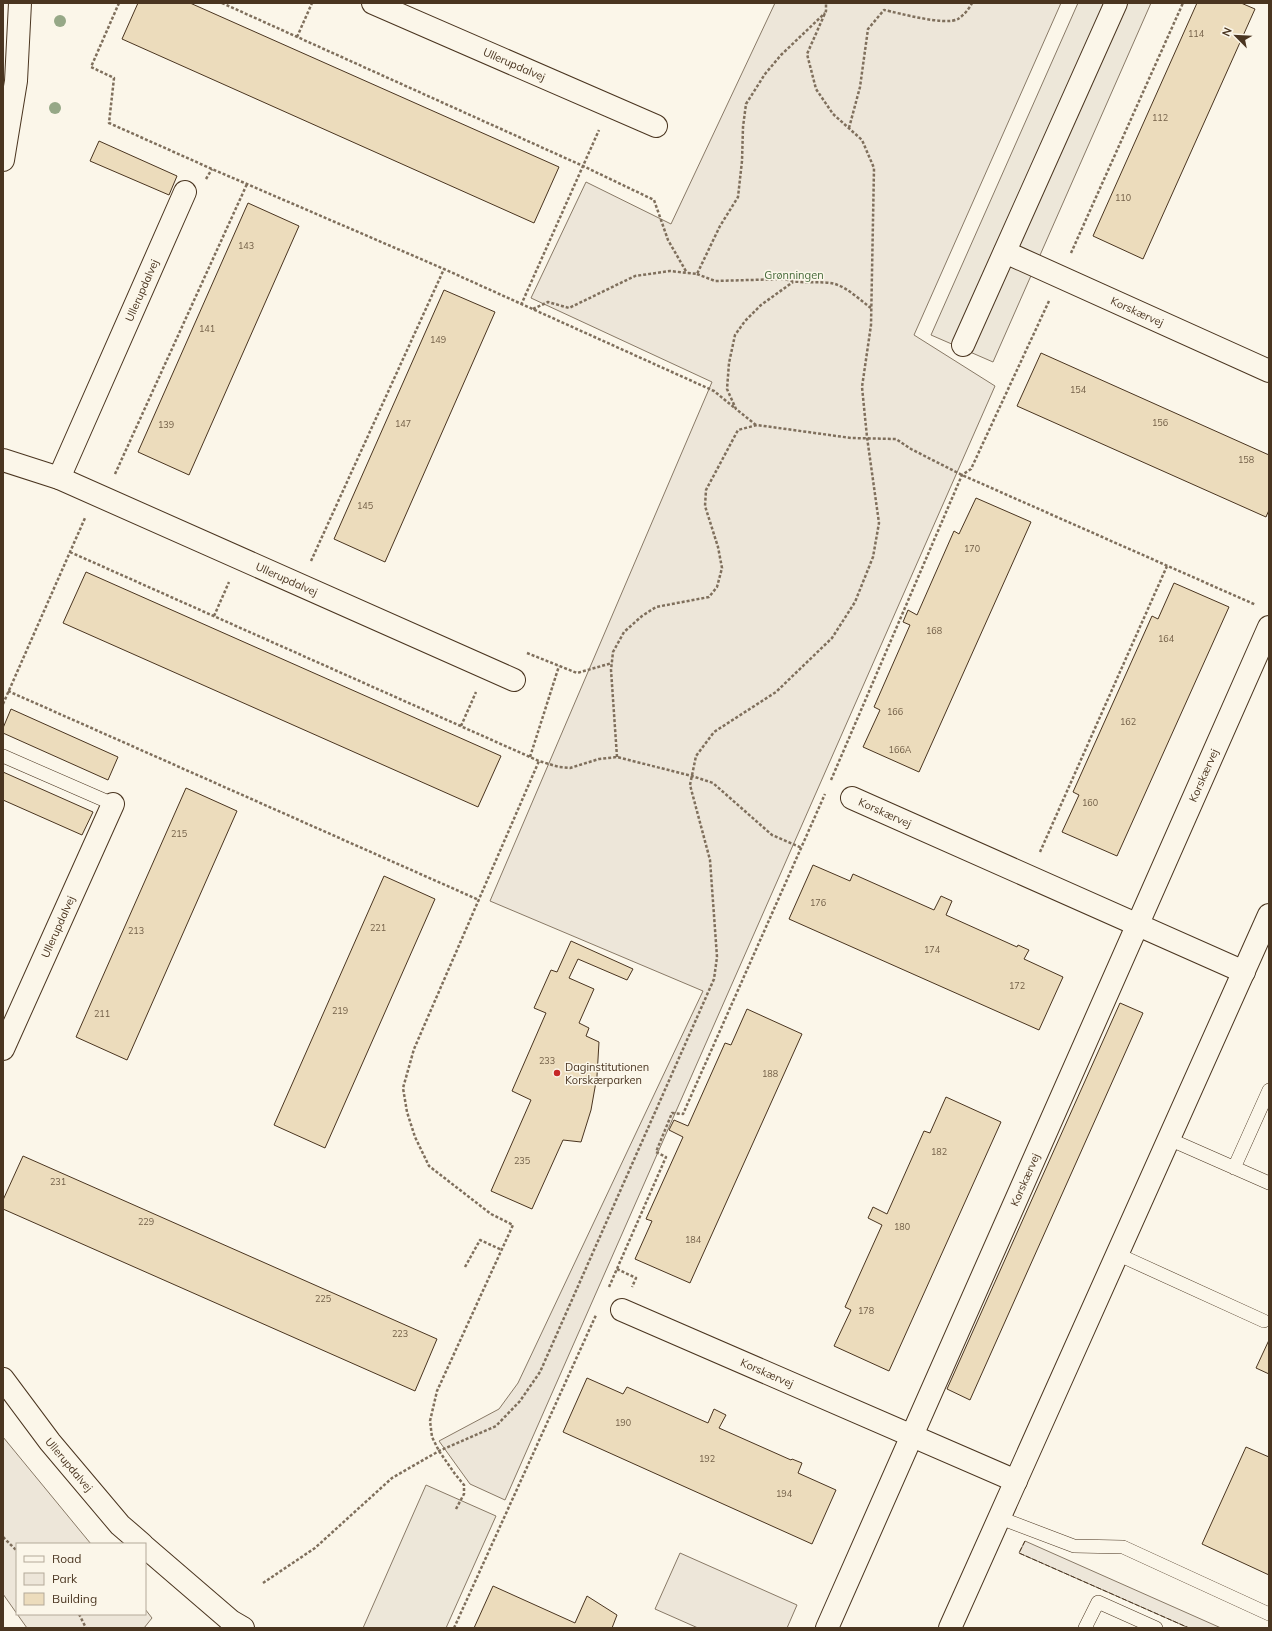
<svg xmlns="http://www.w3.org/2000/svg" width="1272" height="1631" font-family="Mulish,sans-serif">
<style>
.green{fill:#ede6d9;stroke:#887966}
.parking{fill:#ede7d9;stroke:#887966}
.building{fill:#ecdcbc;stroke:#4a3520}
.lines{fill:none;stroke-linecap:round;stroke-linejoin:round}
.lane-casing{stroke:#4a3520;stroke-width:14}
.street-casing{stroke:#4a3520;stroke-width:24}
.secondary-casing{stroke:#4a3520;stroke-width:24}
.path{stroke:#7f6f5c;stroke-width:2.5;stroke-dasharray:3 2;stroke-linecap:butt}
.lane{stroke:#fbf6e9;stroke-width:13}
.street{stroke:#fbf6e9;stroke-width:22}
.secondary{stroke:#fbf6e9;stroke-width:22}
.fence{stroke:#4a3520;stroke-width:1;stroke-dasharray:5 2;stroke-linecap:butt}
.tree{fill:#96a887}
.poi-dot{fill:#c62828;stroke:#fbf6e9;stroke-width:1.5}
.labels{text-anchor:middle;stroke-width:3;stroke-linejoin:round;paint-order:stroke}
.number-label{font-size:9px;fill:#725f47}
.street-label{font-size:11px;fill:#4a3520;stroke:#fbf6e9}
.park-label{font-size:11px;fill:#436837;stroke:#fbf6e9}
.poi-label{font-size:11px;fill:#4a3520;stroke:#fbf6e9;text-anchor:start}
</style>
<rect width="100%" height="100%" fill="#fbf6e9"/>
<!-- green -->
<path class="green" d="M775,3H1061L914,335L995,386L505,1500L470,1484L439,1441L499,1409L518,1383L703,991L490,901L712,382L531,298L586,182L671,224Z
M3,1437L91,1544H17V1614H145V1609L152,1618L144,1628H27L3,1594Z
M1025,1541L1221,1628H1189L1019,1553Z
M680,1553L797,1605L787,1628H698L655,1609Z"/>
<!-- parking -->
<path class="parking" d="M1078,3H1151L993,362L931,335Z
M426,1485L496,1516L446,1628H363Z"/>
<!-- building -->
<path class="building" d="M138,3H190L559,167L534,223L122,39Z
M1197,3H1241L1255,9L1143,259L1093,236Z
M99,141L177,176L169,195L90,161Z
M248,203L299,226L189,475L138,452Z
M444,290L495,312L385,562L334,539Z
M1041,353L1269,455V510L1266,517L1017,406Z
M976,498L1031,522L919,772L863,747L880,710L874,707L910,625L903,622L908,610L917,615L954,531L959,534Z
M86,572L501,756L478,807L63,623Z
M1174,583L1229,607L1117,856L1062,832L1079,795L1073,792L1152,616L1158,619Z
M11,709L118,757L108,780L3,733V728Z
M3,772L93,812L82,835L3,800Z
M186,788L237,811L127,1060L76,1037Z
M813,865L850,881L853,874L934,910L941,896L952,901L946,915L1017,947L1018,945L1029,950L1024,959L1063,977L1039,1030L789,919Z
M384,876L435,899L325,1148L274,1125Z
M571,941L633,969L627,980L578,959L569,978L594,989L579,1023L589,1028L586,1036L599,1042L597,1076L591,1110L581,1142L563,1140L532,1209L491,1191L531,1100L512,1091L546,1013L534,1008L551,970L557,972Z
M1120,1003L1143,1013L970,1400L947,1389Z
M747,1009L802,1034L690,1283L635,1259L652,1221L646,1219L683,1137L669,1130L674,1120L688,1126L725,1043L731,1045Z
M946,1097L1001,1122L889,1371L834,1346L851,1310L845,1307L882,1225L868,1218L873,1207L887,1214L924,1131L930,1133Z
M23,1156L437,1339L415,1391L3,1209V1200Z
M1269,1340V1374L1256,1368Z
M587,1378L623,1394L627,1387L708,1423L714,1409L726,1415L719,1428L791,1460L792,1459L802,1463L798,1473L836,1490L812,1544L563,1432Z
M1246,1447L1269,1457V1575L1202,1544Z
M493,1586L575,1623L587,1596L617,1615L612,1628H474Z"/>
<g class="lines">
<!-- lane casing -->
<g class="lane-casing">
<path id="lane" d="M3,756L113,804
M1169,1139L1269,1183
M1234,1168L1269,1090
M1117,1254L1264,1321
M1000,1518L1074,1546L1123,1547L1269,1614
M1085,1628L1098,1602L1156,1628"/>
</g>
<!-- street casing -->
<g class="street-casing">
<g id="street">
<path id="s1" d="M373,3L656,126"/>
<path id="s2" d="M1005,252L1269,371"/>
<path d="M963,345L1116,3"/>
<path id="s3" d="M3,460L59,478L514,680"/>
<path id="s4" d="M59,478L185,192"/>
<path id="s5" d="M852,798L1244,972"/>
<path id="s6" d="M3,1049L113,804"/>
<path id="s7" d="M622,1310L1016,1481"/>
<path id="s8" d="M827,1628L1269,627"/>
</g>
</g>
<!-- secondary casing -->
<g class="secondary-casing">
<g id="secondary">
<path d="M3,160L16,81L20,3"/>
<path id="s9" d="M3,1379L50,1442L120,1525L142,1544"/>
<path d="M145,1547L231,1621L243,1628"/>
<path d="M950,1628L1269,915"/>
</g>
</g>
<!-- path -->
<path class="path" d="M119,3L91,67L114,78L109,123L212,169L444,269L714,391L736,409
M222,3L583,166L654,200L668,240L687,273
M297,37L312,3
M849,128L860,87L868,29L884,10C899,13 945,26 958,19C964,15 969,9 972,3
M206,179L212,169
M1071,253L1183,3
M697,274L715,281L785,279C802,285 820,280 835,284C848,288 860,300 871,308
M521,305L599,130
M533,309L548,302L569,308L635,276L670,271L697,274L720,226L738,197L742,161L743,127L746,104L765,74L781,55L825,13
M756,425L736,409L727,389L729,363L735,335L745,321L761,305L793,282
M115,474L247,184
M70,552L539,761L559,767L570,768L599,759L617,757L692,776L713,783L772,835L802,848
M311,561L444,269
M214,616L229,582
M527,653L577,673L612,663
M8,691L479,900
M3,704L85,518
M461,726L476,692
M530,757L559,666
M617,757L611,670L613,652L624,632L642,616L656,607L709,597L717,587L722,568L718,547L705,506L706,490L738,430L757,425L851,438L896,439L911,449L962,475L1256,605
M831,780L962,475L971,469L1049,301
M1040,852L1167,566
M465,1267L480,1240L502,1250
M617,1269L636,1278L632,1287
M609,1287L666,1157L656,1152L672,1113L683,1114L825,794
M456,1509L464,1494V1485L455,1474L439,1451L432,1437L430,1421L437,1391L513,1225L491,1214L429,1166L415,1137L407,1112L403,1088L414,1049L539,761
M3,1537L17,1551
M263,1583L315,1548L392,1478L439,1451L496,1426L520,1401L540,1372L714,979L717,957L710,860L690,785L696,756L714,732L776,692L832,638L855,602L873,557L879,523L867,437L862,387L871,325L874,168L862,140L833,114L816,89L807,54L826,11V3
M79,1614L86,1628
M454,1628L596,1315"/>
<!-- lane -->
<use href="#lane" class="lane"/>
<!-- street -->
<use href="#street" class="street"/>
<!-- secondary -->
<use href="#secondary" class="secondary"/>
<!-- fence -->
<path class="fence" d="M1025,1541L1019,1553L1189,1628"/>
</g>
<!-- trees -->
<g class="tree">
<circle cx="60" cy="21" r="6"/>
<circle cx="55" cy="108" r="6"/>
</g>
<!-- markers -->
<circle class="poi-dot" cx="557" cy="1073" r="4"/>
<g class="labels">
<!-- number labels -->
<g class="number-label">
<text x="1196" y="37">114</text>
<text x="1160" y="121">112</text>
<text x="1123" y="201">110</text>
<text x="246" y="249">143</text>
<text x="207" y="332">141</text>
<text x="438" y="343">149</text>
<text x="1078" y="393">154</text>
<text x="1160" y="426">156</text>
<text x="403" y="427">147</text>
<text x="166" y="428">139</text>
<text x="1246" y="463">158</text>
<text x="365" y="509">145</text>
<text x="972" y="552">170</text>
<text x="934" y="634">168</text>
<text x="1166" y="642">164</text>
<text x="895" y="715">166</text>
<text x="1128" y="725">162</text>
<text x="900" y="753">166A</text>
<text x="1090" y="806">160</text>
<text x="179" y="837">215</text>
<text x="818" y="906">176</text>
<text x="378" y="931">221</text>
<text x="136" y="934">213</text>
<text x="932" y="953">174</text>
<text x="1017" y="989">172</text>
<text x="340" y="1014">219</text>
<text x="102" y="1017">211</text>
<text x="547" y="1064">233</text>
<text x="770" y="1077">188</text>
<text x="939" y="1155">182</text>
<text x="522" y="1164">235</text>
<text x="58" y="1185">231</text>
<text x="146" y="1225">229</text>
<text x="902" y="1230">180</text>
<text x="693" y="1243">184</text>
<text x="323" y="1302">225</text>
<text x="866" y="1314">178</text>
<text x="400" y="1337">223</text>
<text x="623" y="1426">190</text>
<text x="707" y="1462">192</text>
<text x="784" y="1497">194</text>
</g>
<!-- street labels -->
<g class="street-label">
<text dy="4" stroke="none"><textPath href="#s1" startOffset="154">Ullerupdalvej</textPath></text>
<text dy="4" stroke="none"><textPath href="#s4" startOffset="205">Ullerupdalvej</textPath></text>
<text dy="4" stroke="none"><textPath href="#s2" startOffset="145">Korskærvej</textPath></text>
<text dy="4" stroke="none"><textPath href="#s3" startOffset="308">Ullerupdalvej</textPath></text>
<text dy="4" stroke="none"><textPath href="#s8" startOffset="932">Korskærvej</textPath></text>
<text dy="4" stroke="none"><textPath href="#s5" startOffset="36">Korskærvej</textPath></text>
<text dy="4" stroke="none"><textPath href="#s6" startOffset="134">Ullerupdalvej</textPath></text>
<text dy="4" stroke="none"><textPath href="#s8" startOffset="490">Korskærvej</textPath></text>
<text dy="4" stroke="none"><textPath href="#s7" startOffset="158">Korskærvej</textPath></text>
<text dy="4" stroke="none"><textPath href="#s9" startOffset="108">Ullerupdalvej</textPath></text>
</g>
<!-- park labels -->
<g class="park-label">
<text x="794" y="279">Grønningen</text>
</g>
<!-- poi labels -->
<g class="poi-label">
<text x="565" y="1071">Daginstitutionen<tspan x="565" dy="13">Korskærparken</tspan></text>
</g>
</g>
<!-- border -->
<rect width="1272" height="1631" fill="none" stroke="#4a3520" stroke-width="8"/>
<!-- legend -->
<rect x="16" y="1543" width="130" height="72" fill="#fbf6e9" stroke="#b4a999"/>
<rect x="24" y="1556" width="20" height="6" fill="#fbf6e9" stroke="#b4a999"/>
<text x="52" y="1563" font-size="12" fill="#4a3520">Road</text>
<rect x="24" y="1573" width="20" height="12" fill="#ede6d9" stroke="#b4a999"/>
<text x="52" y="1583" font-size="12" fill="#4a3520">Park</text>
<rect x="24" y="1593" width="20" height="12" fill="#ecdcbc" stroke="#b4a999"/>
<text x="52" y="1603" font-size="12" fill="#4a3520">Building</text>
<!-- north arrow -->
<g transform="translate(1236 36) rotate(294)" stroke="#fbf6e9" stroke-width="3" paint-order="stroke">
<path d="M0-3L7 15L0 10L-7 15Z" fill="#4a3520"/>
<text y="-6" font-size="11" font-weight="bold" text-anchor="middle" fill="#4a3520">N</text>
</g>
</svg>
